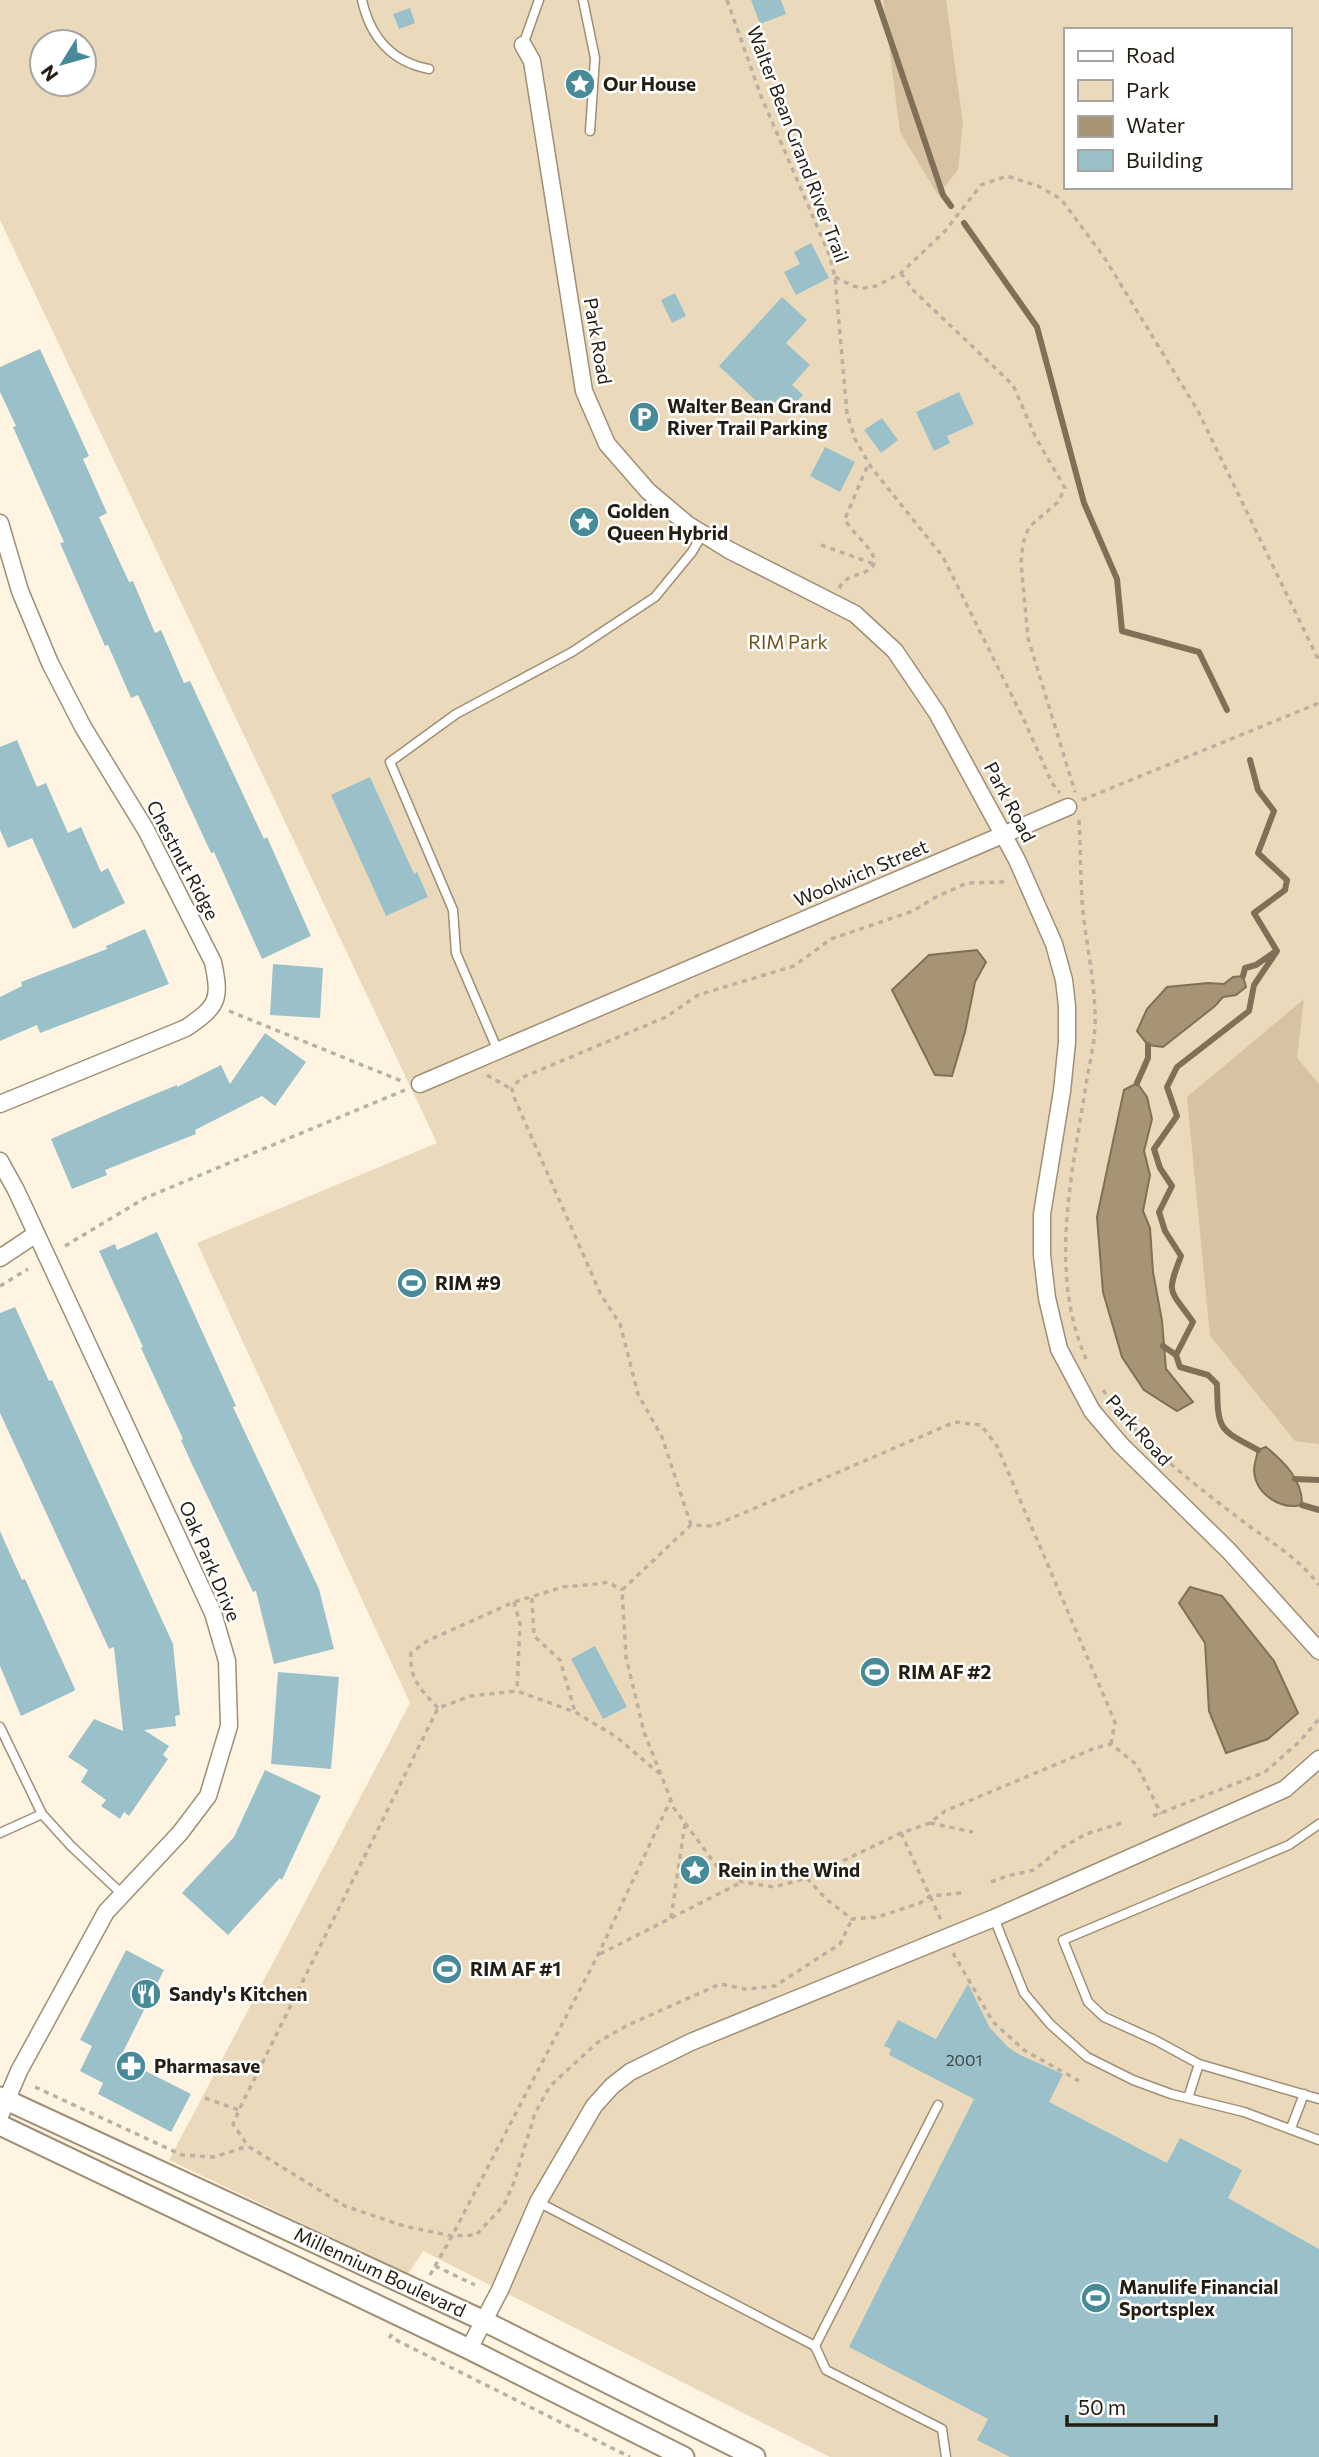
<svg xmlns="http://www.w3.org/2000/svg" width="1319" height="2457" font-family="Commissioner,sans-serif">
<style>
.green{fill:#ebd9bc;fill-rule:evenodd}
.forest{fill:#d7c3a1}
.water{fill:#a79474;stroke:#7f7057;stroke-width:2}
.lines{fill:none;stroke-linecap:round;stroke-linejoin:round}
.stream{stroke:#7f7057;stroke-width:6}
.building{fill:#9ac1ca}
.service-casing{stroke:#9f8f74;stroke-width:11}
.minor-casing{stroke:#9f8f74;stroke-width:19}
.tertiary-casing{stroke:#9f8f74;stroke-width:23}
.path{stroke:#bbb1a1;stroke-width:3.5;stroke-dasharray:5 5;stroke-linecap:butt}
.service{stroke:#fff;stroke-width:8}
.minor{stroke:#fff;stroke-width:16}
.tertiary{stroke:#fff;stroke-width:19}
.labels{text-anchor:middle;stroke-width:5;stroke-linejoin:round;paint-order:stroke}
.number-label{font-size:16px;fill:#414640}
.poi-label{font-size:19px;font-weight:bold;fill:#231d12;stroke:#fff;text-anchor:start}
.street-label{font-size:19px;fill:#231d12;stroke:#fff}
.park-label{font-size:19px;fill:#6f531b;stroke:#fff}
</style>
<rect width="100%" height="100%" fill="#fff4e2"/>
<!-- green -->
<path class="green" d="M0,0H1319V2457H830L423,2251L408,2274L169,2160L410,1703L197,1243L437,1143L0,220ZM1065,30H1289V187H1065ZM42,42H84V84H42Z"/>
<!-- forest -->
<path class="forest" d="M883,0H946L963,124L958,170L938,195L900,132Z
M1304,999L1297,1058L1319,1084V1444L1295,1441L1210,1336L1187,1097Z"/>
<!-- water -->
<path class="water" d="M977,950L986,962L975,982L965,1032L952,1076L935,1075L892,990L929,955Z
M1243,976L1246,987L1236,995L1223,997L1215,1006L1163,1047L1148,1045L1137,1031L1147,1009L1167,987L1208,983L1224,984L1233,977Z
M1137,1083L1147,1097L1152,1119L1144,1151L1150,1175L1143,1211L1150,1228L1153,1272L1162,1321L1166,1369L1193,1402L1177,1411L1144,1390L1122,1357L1103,1292L1097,1217L1124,1090Z
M1266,1447C1284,1462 1303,1480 1302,1505C1281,1510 1256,1495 1254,1471C1254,1464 1257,1456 1258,1450Z
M1190,1587L1222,1596L1274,1661L1298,1713L1268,1739L1226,1753L1209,1711L1205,1643L1179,1603Z"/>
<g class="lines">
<!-- stream -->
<path class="stream" d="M877,0L943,195L951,206
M964,223L1037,327L1084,503L1117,579L1122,631L1199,652L1227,710
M1250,760L1258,790L1274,811L1258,853L1287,880L1285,890L1254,913L1277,951L1254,985L1249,1011L1177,1067L1167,1087L1177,1116L1154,1149L1160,1168L1172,1186L1159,1212L1165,1231L1181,1256C1166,1295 1169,1288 1193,1322L1176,1355L1180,1367L1208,1375L1217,1384C1218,1430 1218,1429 1258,1450
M1243,976L1245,968L1256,965L1276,951
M1137,1083L1148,1058V1045
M1163,1346L1176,1355
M1295,1479L1319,1480
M1302,1505L1319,1510"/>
</g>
<!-- building -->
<path class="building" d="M751,0H781L786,14L760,24Z
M410,8L415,23L399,29L393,14Z
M811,243L829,278L796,295L784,272L800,264L794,252Z
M675,293L686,316L672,323L661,300Z
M782,297L807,320L786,343L810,365L792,385L803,395L792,407L781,396L767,411L719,366Z
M40,349L89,456L83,459L107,513L99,517L129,582L133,581L155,633L161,630L184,683L190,681L264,839L267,837L311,936L262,959L214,852L211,853L138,695L131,698L108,645L105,646L60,543L64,542L13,427L16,426L0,392V367Z
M959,392L974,424L947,436L950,443L934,451L916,412Z
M882,418L898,440L881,453L864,430Z
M825,447L855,462L840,492L810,476Z
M17,740L37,787L46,783L68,833L81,827L101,872L108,868L125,903L73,929L32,838L8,848L0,830V747Z
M370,777L414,874L417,872L428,897L386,916L331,795Z
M145,929L169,984L40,1033L37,1025L0,1041V997L22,986L21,982L107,949L106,946Z
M273,964L323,968L320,1018L270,1015Z
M265,1033L306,1062L275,1106L262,1096L195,1130L196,1134L105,1170L107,1175L72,1189L51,1139L138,1101L177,1085V1087L221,1065L230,1084Z
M157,1232L236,1406L233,1407L319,1589L334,1649L274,1664L256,1591L253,1592L191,1462L181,1440L183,1439L141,1348L143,1347L99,1251L115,1244L117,1250Z
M15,1307L49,1381L52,1380L173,1644L180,1715L175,1716L176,1726L144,1730L169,1746L163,1755L168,1759L129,1816L124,1812L120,1819L101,1806L106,1800L81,1782L88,1770L68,1757L94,1719L123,1731L114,1647L109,1649L0,1413V1313Z
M0,1531L22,1580L25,1579L75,1689L74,1691L21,1716L0,1666Z
M595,1646L627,1707L603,1719L571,1659Z
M278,1672L339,1677L331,1769L271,1764Z
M265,1770L321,1796L282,1880L280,1878L228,1935L182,1893L234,1837Z
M126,1950L164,1970L120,2058L191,2094L171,2132L98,2094L103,2083L80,2071L92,2046L80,2040Z
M968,1984L990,2028L1008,2047L1020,2055L1063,2074L1049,2102L1167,2163L1180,2138L1242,2170L1228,2198L1319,2249V2457H1010L977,2440L988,2419L849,2347L974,2099L889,2055L891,2049L884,2046L898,2020L936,2039Z"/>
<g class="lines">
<!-- service casing -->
<g class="service-casing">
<path id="service" d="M362,0C370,36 391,62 429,69
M583,0L595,58L590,131
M523,45L539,0
M498,1051L456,953L453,910L390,762L456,714L572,652L655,597L692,552L703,533
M0,1727L42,1814L71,1846L122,1894
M1319,1824L1289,1845L1063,1940L1088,2002L1104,2017L1155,2040L1199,2064L1319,2099
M0,1833L42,1814
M994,1918L1024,1993L1050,2024L1087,2057L1133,2080L1171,2094L1244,2112L1319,2140
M1188,2098L1199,2064
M938,2105L815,2346L826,2370L942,2429L946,2457
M1291,2128L1304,2094
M538,2202L815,2346"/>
</g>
<!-- minor casing -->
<g class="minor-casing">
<path id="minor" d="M523,45L532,61L584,391L607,444L648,491L687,524L729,550L855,614L895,651L937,713L1017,860L1054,944L1064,980L1067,1006V1042L1062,1091L1042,1214V1255L1047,1298L1059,1349L1092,1411L1121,1445L1229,1551L1319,1651
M0,523L20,591L50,663L83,727L146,830L213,962C221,1000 218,1006 186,1028L0,1104
M420,1084L1068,807
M0,1161L16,1190L213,1613L227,1661L229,1726L208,1796L180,1833L106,1912L19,2071L0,2116
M0,1258L36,1234
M469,2349L500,2290L538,2202L594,2106L612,2086L630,2072L691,2042L994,1918L1285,1789L1319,1759"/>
</g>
<!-- tertiary casing -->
<g class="tertiary-casing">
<path id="tertiary" d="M0,2097L482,2320L755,2457
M0,2125L469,2349L684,2457"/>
</g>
<!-- path -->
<path class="path" d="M727,0L761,96L829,254L835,277L847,414L855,439L871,467L943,557L1025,722L1052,783L1060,793
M901,273L914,291L1013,385L1036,438L1065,488L1058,502L1029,527L1023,543L1021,563L1028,638L1075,792
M835,277L853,286L864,288L876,286L901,273L945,231L981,185L1007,176L1038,186L1061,199L1104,257L1198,411L1319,661
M821,545L874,564
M839,588C849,572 859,578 871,568C885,556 851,534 845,519L869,462
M1082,800L1319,703
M1079,820C1081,854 1080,888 1084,921C1089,957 1096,991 1095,1027C1094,1048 1088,1070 1085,1091C1071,1180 1049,1273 1086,1359
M229,1011L404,1082
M487,1075L513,1090
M65,1246L145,1198L405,1090
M0,1286L28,1269
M1103,1390C1139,1441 1187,1479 1236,1516C1265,1539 1296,1555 1319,1585
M691,1525L662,1437L638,1394L620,1324L601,1295L513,1095L512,1088L521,1078L666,1017L698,995L794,966L831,939L913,911L936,897L967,883L1002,882L1008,879
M532,1598L534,1636L560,1660L575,1712
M514,1602L520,1624L517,1690
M438,1708C421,1690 409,1679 411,1653L427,1641L514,1602L563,1587L596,1584L608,1582L622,1590
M1111,1744L1115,1722L997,1446L981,1425L955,1422L713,1526L691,1525L622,1590L626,1657L644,1732L674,1808L718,1868L742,1882L774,1887L807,1878L901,1833L930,1823L945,1811L1095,1748L1111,1744L1137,1765L1161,1814
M660,1774L615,1736L575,1712L517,1691L471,1696L438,1708L239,2110L233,2124L248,2146L345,2206L404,2226L452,2236L476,2235L504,2205L514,2182L535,2113L550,2086L598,2042L626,2026L720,1984L746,1989L775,1986L840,1944L852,1919
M1153,1816L1265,1772L1300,1741L1319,1719
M930,1823L973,1832
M901,1833L941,1920
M807,1878L826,1899L852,1919L878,1917L920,1903L930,1896L962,1893
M991,1882L1007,1876L1034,1870L1061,1848L1086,1834L1122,1823
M671,1918L685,1823
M953,1953L993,2022L1024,2050L1079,2081
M600,1954L742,1882
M35,2087L182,2155L214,2157L248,2146
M205,2098L239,2110
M435,2266L475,2285
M430,2275L452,2236L598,1955L671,1799
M392,2334L390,2337L630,2457"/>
<!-- service -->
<use href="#service" class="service"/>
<!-- minor -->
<use href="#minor" class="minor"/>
<!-- tertiary -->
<use href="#tertiary" class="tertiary"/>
</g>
<!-- icons -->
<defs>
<g id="sight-disc" transform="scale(1.575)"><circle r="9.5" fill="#478b99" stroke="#fff"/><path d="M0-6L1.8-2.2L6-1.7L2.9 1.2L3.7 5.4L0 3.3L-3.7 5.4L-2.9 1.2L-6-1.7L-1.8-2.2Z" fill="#fff"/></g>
<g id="parking-disc" transform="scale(1.575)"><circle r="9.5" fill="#478b99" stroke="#fff"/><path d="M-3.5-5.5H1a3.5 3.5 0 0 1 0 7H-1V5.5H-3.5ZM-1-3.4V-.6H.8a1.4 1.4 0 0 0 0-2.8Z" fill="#fff"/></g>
<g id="stadium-disc" transform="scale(1.575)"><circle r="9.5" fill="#478b99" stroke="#fff"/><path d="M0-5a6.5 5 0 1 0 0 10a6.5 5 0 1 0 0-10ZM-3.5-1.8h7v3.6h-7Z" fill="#fff"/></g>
<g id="restaurant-disc" transform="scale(1.575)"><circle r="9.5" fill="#478b99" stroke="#fff"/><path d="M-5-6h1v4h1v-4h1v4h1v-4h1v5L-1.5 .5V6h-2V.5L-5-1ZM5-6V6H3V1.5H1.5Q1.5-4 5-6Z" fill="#fff"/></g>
<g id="pharmacy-disc" transform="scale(1.575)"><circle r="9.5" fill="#478b99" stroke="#fff"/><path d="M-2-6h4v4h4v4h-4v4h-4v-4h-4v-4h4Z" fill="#fff"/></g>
</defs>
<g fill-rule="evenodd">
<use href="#sight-disc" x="580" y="84"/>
<use href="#parking-disc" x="644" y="417"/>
<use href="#sight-disc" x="584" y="522"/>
<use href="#stadium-disc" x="412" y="1283"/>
<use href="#stadium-disc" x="875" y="1672"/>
<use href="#sight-disc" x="695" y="1870"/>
<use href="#stadium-disc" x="447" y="1969"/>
<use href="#restaurant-disc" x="146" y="1994"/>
<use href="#pharmacy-disc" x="131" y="2066"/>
<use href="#stadium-disc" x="1096" y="2298"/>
</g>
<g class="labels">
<!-- number labels -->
<g class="number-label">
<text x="964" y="2066">2001</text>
</g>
<!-- poi labels -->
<g class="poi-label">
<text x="603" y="91">Our House</text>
<text x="667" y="413">Walter Bean Grand<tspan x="667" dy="22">River Trail Parking</tspan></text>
<text x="607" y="518">Golden<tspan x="607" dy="22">Queen Hybrid</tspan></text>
<text x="435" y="1290">RIM #9</text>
<text x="898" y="1679">RIM AF #2</text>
<text x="718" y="1877">Rein in the Wind</text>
<text x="470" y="1976">RIM AF #1</text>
<text x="169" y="2001">Sandy's Kitchen</text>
<text x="154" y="2073">Pharmasave</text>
<text x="1119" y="2294">Manulife Financial<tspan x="1119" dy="22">Sportsplex</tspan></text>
</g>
<!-- street labels -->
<g class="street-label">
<text transform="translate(798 144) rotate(69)" y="7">Walter Bean Grand River Trail</text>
<text transform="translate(598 341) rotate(80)" y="7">Park Road</text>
<text transform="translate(1010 802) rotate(62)" y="7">Park Road</text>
<text transform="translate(183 860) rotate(62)" y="7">Chestnut Ridge</text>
<text transform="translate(861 873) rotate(-23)" y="7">Woolwich Street</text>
<text transform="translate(1139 1430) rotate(48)" y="7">Park Road</text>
<text transform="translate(210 1561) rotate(67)" y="7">Oak Park Drive</text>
<text transform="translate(380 2272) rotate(25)" y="7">Millennium Boulevard</text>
</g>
<!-- park labels -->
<g class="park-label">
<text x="788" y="649">RIM Park</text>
</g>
</g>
<!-- legend -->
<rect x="1064" y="28" width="228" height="161" fill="#ffffff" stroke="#a7a5a0" stroke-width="2"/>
<rect x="1078" y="51" width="35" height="10" fill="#ffffff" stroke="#a7a5a0" stroke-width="2"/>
<text x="1126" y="63" font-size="21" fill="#231d12">Road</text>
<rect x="1078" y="80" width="35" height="21" fill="#ebd9bc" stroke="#a7a5a0" stroke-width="2"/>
<text x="1126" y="98" font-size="21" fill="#231d12">Park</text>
<rect x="1078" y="116" width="35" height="21" fill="#a79474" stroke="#a7a5a0" stroke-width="2"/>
<text x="1126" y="133" font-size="21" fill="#231d12">Water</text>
<rect x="1078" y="150" width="35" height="21" fill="#9ac1ca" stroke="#a7a5a0" stroke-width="2"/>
<text x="1126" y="168" font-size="21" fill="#231d12">Building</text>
<!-- north arrow -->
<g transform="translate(63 63) rotate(233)"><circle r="33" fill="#ffffff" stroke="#a7a5a0" stroke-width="2"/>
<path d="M0-5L12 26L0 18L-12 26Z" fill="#478b99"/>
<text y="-10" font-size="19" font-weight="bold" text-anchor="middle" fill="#231d12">N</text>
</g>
<!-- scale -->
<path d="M1067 2415v10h149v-10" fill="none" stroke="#231d12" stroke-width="3.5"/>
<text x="1078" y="2415" font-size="21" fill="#231d12" stroke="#ffffff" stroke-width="5" paint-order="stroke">50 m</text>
</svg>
